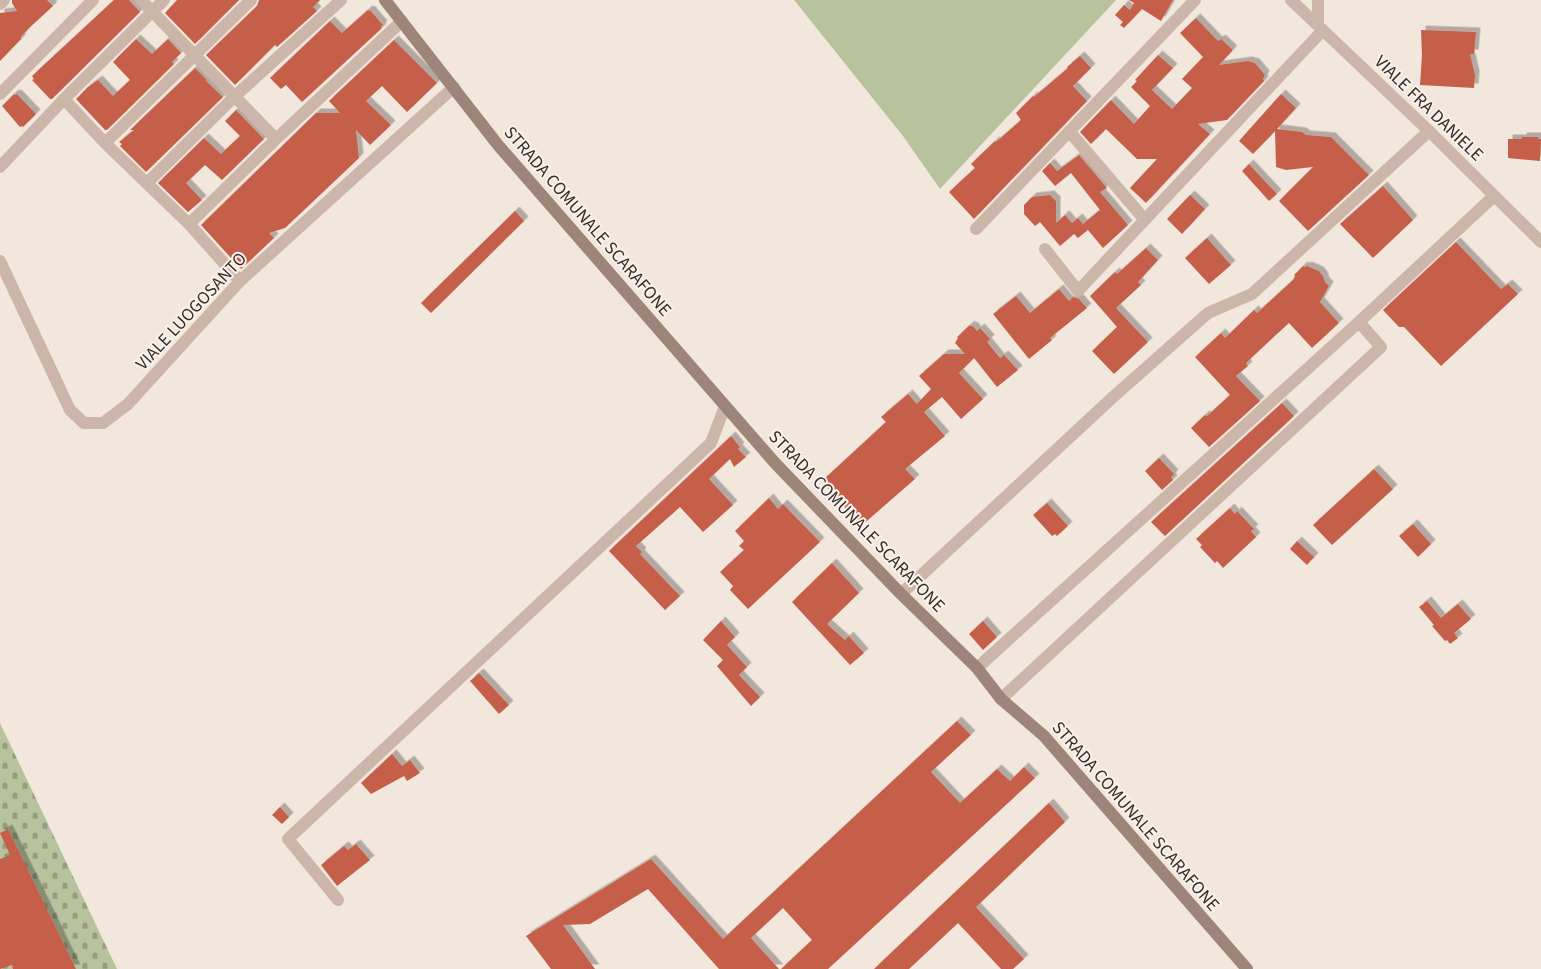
<svg xmlns="http://www.w3.org/2000/svg" width="1541" height="969" font-family="'Source Sans 3',sans-serif">
<style>
.green{fill:#b8c29d}
.cemetery{fill:url(#cemetery-stones)}
.building{fill:#c65e48;filter:url(#shadow)}
.lines{fill:none;stroke-linecap:round;stroke-linejoin:round}
.street{stroke:#cbb6a9;stroke-width:12}
.secondary{stroke:#9e857a;stroke-width:12}
.labels{text-anchor:middle;stroke-width:4;stroke-linejoin:round;paint-order:stroke}
.street-label{font-size:18px;fill:#382d29;stroke:#faf1ea}
</style>
<defs>
<pattern id="cemetery-stones" width="16" height="16" patternUnits="userSpaceOnUse" patternTransform="scale(1.25)"><rect width="16" height="16" fill="#b8c29d"/><path d="M2 7V4a2 2 0 0 1 4 0v3zM10 15v-3a2 2 0 0 1 4 0v3z" fill="#979e80"/></pattern>
<filter id="shadow"><feDropShadow dx="4.5" dy="-4.5" stdDeviation="0" flood-color="#0004"/></filter>
</defs>
<rect width="100%" height="100%" fill="#f2e7dd"/>
<!-- green -->
<path class="green" d="M794,0H1116L940,189L903,136Z"/>
<!-- cemetery -->
<path class="cemetery" d="M0,723L117,969H0Z"/>
<!-- building -->
<path class="building" d="M12,0H47L53,6L29,28L21,37V39L0,61V13L17,11L12,3Z
M114,0H129L140,12L52,99H50L32,80L34,79L32,76Z
M177,0H239L195,44L165,13Z
M259,0H320L313,7L317,11L277,47L275,45L235,85L206,55L257,6Z
M1129,0H1173L1161,21L1142,9L1124,28L1120,25L1123,22L1115,15L1124,5L1130,10L1134,3Z
M368,10L369,11L370,10L383,25L381,27L382,28L302,102L286,85L281,89L270,78L330,21L342,33Z
M1196,18L1218,41L1221,39L1232,49V51L1219,65L1248,61L1255,63L1265,75L1263,79L1264,81L1227,120L1198,124L1210,134L1146,203L1130,188L1157,159H1137L1106,129L1091,144L1080,132L1111,100L1134,124L1150,106L1131,87L1137,81L1135,80L1158,55L1173,68L1152,90L1172,109L1192,88L1182,79L1203,57L1180,33Z
M1421,30L1476,32L1474,54H1470L1475,75L1474,88L1420,85L1422,55Z
M136,39L152,54L168,39L181,53L172,62L174,64L107,130H105L76,99L88,87L98,80L113,96L130,80L113,62Z
M394,40L437,83L407,112L382,86L366,101L391,125L370,145L356,130L359,158L285,228L269,233L274,238L241,269L201,225L316,113H340L329,101Z
M1080,56L1091,68L1073,86L1087,101L974,219L949,192L975,168L971,164L995,141L996,142L1021,120L1016,113L1033,96L1034,97L1068,68L1067,67Z
M195,68L208,81L205,80L223,97L146,172L120,146L122,144L119,142L134,130H130Z
M14,94L15,95L17,94L36,114L23,127L22,126L20,127L2,106Z
M1281,94L1296,108L1277,129L1302,132L1306,135L1331,137L1369,175L1308,231L1279,201L1313,167L1286,170L1276,167L1275,131L1253,154L1239,141Z
M236,110L264,139L222,180L205,165L186,183L202,200L188,212L158,183L204,138L221,154L240,136L225,121Z
M1522,137H1538V139H1541L1540,161L1508,158V139H1522Z
M1079,155L1107,188L1100,192L1128,225L1103,248L1088,230L1078,238L1074,234L1060,246L1040,222L1035,226L1024,214V205L1032,197L1050,195L1056,201V223L1065,215L1072,223L1078,218L1083,224L1100,210L1071,173L1055,186L1042,171L1050,163L1057,171Z
M1249,164L1277,194L1269,201L1242,171Z
M1383,186L1413,220L1373,258L1340,224Z
M1190,195L1205,209L1182,234L1167,219Z
M515,211L524,221L431,313L421,303Z
M1207,238L1231,265L1209,284L1185,258Z
M1456,242L1501,289L1508,284L1518,294L1441,366L1404,327H1399L1383,310Z
M1146,248L1158,260L1138,282L1141,285L1116,308L1148,342L1114,374L1092,351L1117,327L1090,296L1115,272L1117,274Z
M1303,266L1305,267L1307,266L1319,271L1323,276L1325,282L1329,286L1320,302L1339,323L1312,348L1289,323L1278,333L1247,362L1246,364L1248,366L1236,376L1260,401L1209,447L1191,428L1205,415L1207,416L1230,395L1195,357L1221,333L1225,338L1254,310L1257,313L1293,280L1295,276L1294,275Z
M1059,289L1069,301L1073,297L1079,299L1087,308L1050,338L1052,340L1029,359L993,314L1016,296L1030,313Z
M970,325L972,327L973,326L977,331L980,328L990,339L987,342L1000,358L1004,355L1018,370L997,387L974,358L959,373L983,399L961,419L942,397L924,412L945,436L905,469L915,479L861,526L822,481L886,422L881,417L908,394L917,404L931,389L919,376L944,354H965L955,343L958,338L957,337Z
M1282,403L1294,416L1165,536L1151,522Z
M731,436L740,447L738,449L746,457L734,467L730,459L709,479L733,505L703,532L680,507L636,546L642,552L640,554L680,596L665,610L609,551Z
M1159,458L1174,474L1171,477L1173,480L1162,490L1145,471Z
M1374,469L1393,489L1332,545L1313,525Z
M769,498L778,509L783,504L820,542L748,609L730,590L733,586L720,572L744,550L739,546L744,541L735,531Z
M1047,503L1068,526L1057,536L1055,534L1052,536L1033,515Z
M1230,508L1235,514L1237,511L1254,529L1251,531L1256,537L1223,568L1217,561L1215,563L1200,547L1202,545L1196,539Z
M1413,524L1431,544L1418,557L1399,536Z
M1297,541L1314,557L1307,565L1290,549Z
M832,563L859,593L827,624L845,640L849,636L864,653L850,665L792,602Z
M1427,601L1441,618L1458,604L1471,619L1454,633L1458,638L1450,644L1447,640L1445,641L1432,626L1434,625L1419,607Z
M721,621L735,637L727,645L747,667L739,675L760,697L751,706L717,666L723,660L703,640Z
M983,621L997,637L983,650L969,634Z
M479,673L509,705L499,714L470,681Z
M957,721L971,735L931,772L960,803L997,769L1010,781L1024,767L1035,778L828,969H781L812,940L783,908L751,938L779,969H719L648,889L590,924L563,925L595,969H551L526,936L651,859L723,939Z
M392,754L402,766L410,760L420,773L407,781L404,776L371,794L361,783Z
M1049,803L1065,822L976,907L1024,959L1013,969H1001L958,923L909,969H874Z
M280,807L289,817L282,824L272,815Z
M8,829L70,957L76,969H13L12,965L0,969V859L10,855L0,833Z
M356,844L370,860L337,886L321,865L344,846L348,850Z"/>
<g class="lines">
<!-- street -->
<path class="street" d="M141,0L276,139
M1291,0L1429,131L1541,242
M0,4L4,0
M1318,25V0
M0,94L93,0
M64,99L105,143L189,224L240,281
M1069,131L1145,220
M105,143L251,0
M0,167L64,99L164,0
M147,183L234,97L341,0
M189,224L276,139L402,21
M976,229L1195,0
M1045,249L1078,291L1323,30
M0,261L70,410L84,423H103L128,404L240,281L454,87
M901,594L1112,398L1208,313L1252,294L1429,131
M977,668L1359,322L1494,196
M1001,699L1381,347L1359,322
M338,900L288,839L711,443L725,406"/>
<!-- secondary -->
<path class="secondary" d="M385,0L498,145L775,463L901,594L977,668L1001,699L1044,736L1247,969"/>
</g>
<g class="labels">
<!-- street labels -->
<g class="street-label">
<text transform="translate(1429 108) rotate(44)" y="6">VIALE FRA DANIELE</text>
<text transform="translate(588 221) rotate(49)" y="6">STRADA COMUNALE SCARAFONE</text>
<text transform="translate(191 311) rotate(-47)" y="6">VIALE LUOGOSANTO</text>
<text transform="translate(857 521) rotate(46)" y="6">STRADA COMUNALE SCARAFONE</text>
<text transform="translate(1136 816) rotate(49)" y="6">STRADA COMUNALE SCARAFONE</text>
</g>
</g>
</svg>
